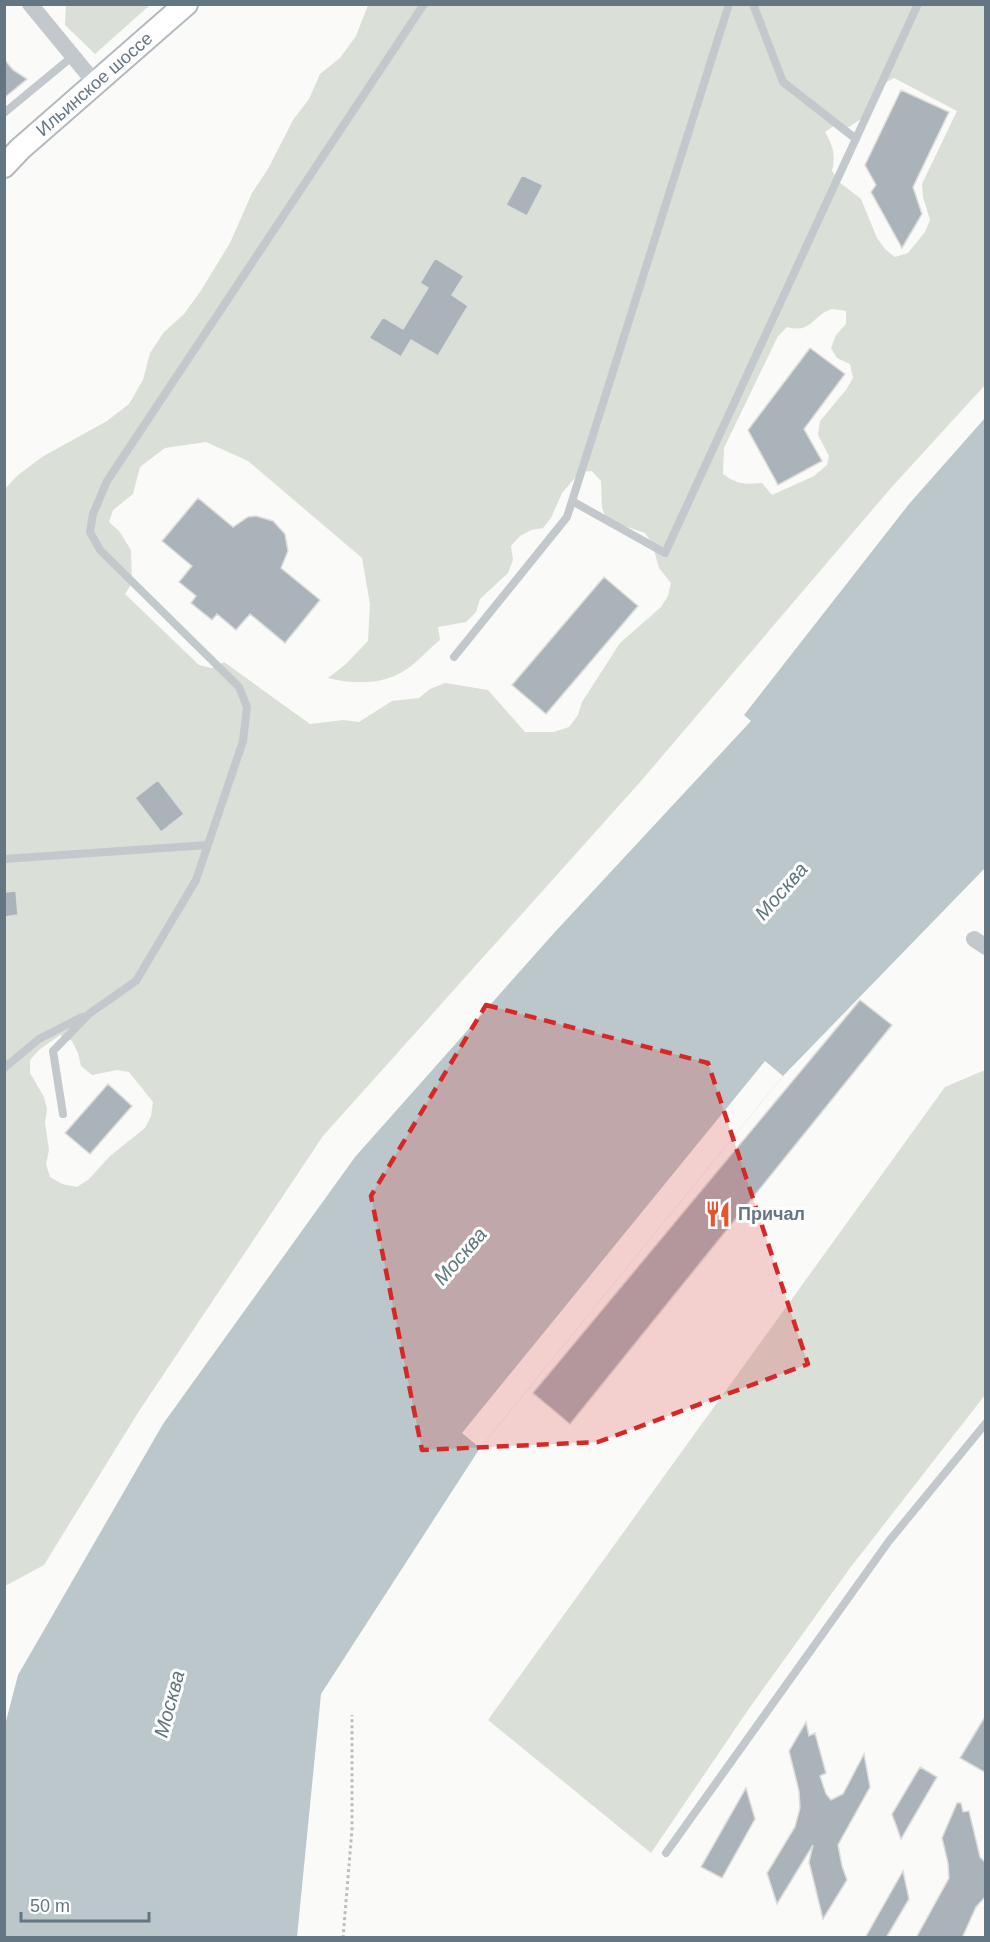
<svg xmlns="http://www.w3.org/2000/svg" width="990" height="1942" font-family="Helvetica,sans-serif">
<style>
.green{fill:#dadfd7;fill-rule:evenodd}
.water{fill:#bbc7cb}
.pier{fill:#fafaf8}
.building{fill:#aab3b9;stroke:#dcdcda;stroke-width:1.5}
.lines{fill:none;stroke-linecap:round;stroke-linejoin:round}
.secondary-casing{stroke:#b3babf;stroke-width:26}
.path{stroke:#bbbfc2;stroke-width:3;stroke-dasharray:3 3;stroke-linecap:butt}
.service{stroke:#c3c8cc;stroke-width:8}
.minor{stroke:#c3c8cc;stroke-width:16}
.secondary{stroke:#fff;stroke-width:22}
.marked{fill:#d62828;fill-opacity:0.2;stroke:#d62828;stroke-width:4.5;stroke-dasharray:12 8;stroke-linejoin:round}
.labels{text-anchor:middle;stroke-width:6;stroke-linejoin:round;paint-order:stroke}
.street-label{font-size:18px;fill:#657683;stroke:#fff}
.poi-label{font-size:18px;font-weight:bold;fill:#657683;stroke:#fff;text-anchor:start}
.water-label{font-size:20px;font-style:italic;fill:#60757c;stroke:#fff}
</style>
<rect width="100%" height="100%" fill="#fafaf8"/>
<!-- green -->
<path class="green" d="M66,5V4L150,5L95,54L65,25Z
M368,5H985V385L890,489L641,781L323,1136L139,1411L44,1565L5,1586L4,490L18,475L42,457L107,421L129,404L143,380L150,353L164,332L184,314L200,292L230,243L252,193L268,169L293,120L309,99L320,74L340,58L356,36ZM894,78L957,111L922,184L923,197L930,220L925,232L908,253L895,257L885,249L877,238L861,199L839,182L832,171C836,155 833,146 825,132L835,125L849,127L861,119L883,84ZM832,309L846,311V324L836,335L831,348L837,358L850,364L853,378L846,390L820,421L818,435L829,456L827,465L814,476L772,495L762,483C746,485 736,484 723,474L724,448L778,336L787,327C812,334 811,316 832,309ZM206,442L248,461L362,558L370,604L368,641L346,664L328,678C356,685 388,685 411,666C421,658 430,648 440,640L438,627L466,622L476,612L480,599L508,573L513,560L511,546L520,536L531,530L543,528L551,518L562,493L580,472L592,471L601,481L602,508L607,520L645,533L652,543L659,568L671,583L668,596L661,607L620,643L582,702L578,715L569,727L554,732H525L488,690L445,683L430,689L419,698L392,701L359,722L344,720L310,724L224,662L212,668L199,665L125,594L132,583L131,550L119,531L109,522L113,510L133,494L140,467L165,448ZM60,1035L72,1041L78,1053L81,1066L92,1075L117,1070L129,1072L153,1102L151,1116L145,1128L110,1156L89,1179L77,1187L62,1184L50,1177L46,1164L49,1150L45,1123L47,1109L44,1097L30,1073V1060L39,1050Z
M985,1070V1395L850,1568L748,1710L651,1853L488,1720L945,1087Z"/>
<!-- water -->
<path class="water" d="M985,418V868L783,1076L480,1448L321,1694L297,1937L5,1938V1725L18,1675L163,1424L355,1157L554,933L751,721L744,715L909,504Z"/>
<!-- pier -->
<path class="pier" d="M765,1061L783,1076L480,1448L462,1433Z"/>
<!-- building -->
<path class="building" d="M4,59L13,70L27,79L4,98Z
M901,90L949,112L913,187L922,214L902,248L871,192L876,185L865,165Z
M522,175L543,185L527,216L506,205Z
M435,258L464,276L452,295L468,306L438,356L411,340L401,357L369,338L383,317L403,329L428,288L420,283Z
M810,348L845,374L804,429L822,461L778,485L748,430Z
M198,498L233,527L248,517L256,516L273,521L285,534L288,551L281,568L320,600L285,643L250,614L236,630L217,614L212,620L191,603L196,596L179,582L192,566L162,541Z
M604,577L638,606L546,714L512,685Z
M158,780L184,814L161,832L135,798Z
M4,878L6,892L16,891L18,915L4,917Z
M860,1000L892,1025L570,1424L533,1393Z
M108,1084L132,1106L90,1154L65,1133Z
M986,1715V1773L960,1758Z
M806,1722L809,1736L815,1733L826,1773L820,1776L826,1794L831,1800L843,1794L864,1754L870,1787L838,1845L842,1866L847,1880L823,1919L809,1862L813,1845L777,1904L767,1873L795,1827L800,1808L799,1791L789,1751Z
M920,1767L937,1777L901,1839L892,1814Z
M746,1788L755,1819L722,1878L701,1867Z
M957,1803H961L963,1812L969,1811L980,1857L986,1863V1896L976,1907L962,1938H916L949,1878L948,1863L942,1838Z
M903,1871L909,1899L886,1938H865Z"/>
<g class="lines">
<!-- secondary casing -->
<g class="secondary-casing">
<g id="secondary">
<path id="s1" d="M4,166L20,149L186,4"/>
</g>
</g>
<!-- path -->
<path class="path" d="M343,1938L352,1829V1715"/>
<!-- service -->
<path class="service" d="M753,4L783,82L856,139
M4,113L73,56
M572,501L665,553L918,4
M454,657L567,517L729,4
M4,859L208,845
M4,1068L39,1039L82,1017
M63,1114L53,1051L90,1013L136,981L196,880L243,741L247,707L239,687L100,550L90,532L93,514L107,481L424,4
M666,1853L889,1541L986,1423"/>
<!-- minor -->
<path class="minor" d="M30,4L95,83
M974,939L986,947"/>
<!-- secondary -->
<use href="#secondary" class="secondary"/>
</g>
<!-- marked area -->
<path class="marked" d="M486,1005L708,1063L808,1364L598,1442L422,1450L371,1196Z"/>
<!-- icons -->
<defs>
<g id="restaurant-bare" transform="scale(2.07)"><path d="M-5-6h1v4h1v-4h1v4h1v-4h1v5L-1.5 .5V6h-2V.5L-5-1ZM5-6V6H3V1.5H1.5Q1.5-4 5-6Z" fill="#e4572e" stroke="#fff" stroke-width="2.5" paint-order="stroke"/></g>
</defs>
<g fill-rule="evenodd">
<use href="#restaurant-bare" x="718" y="1214"/>
</g>
<g class="labels">
<!-- street labels -->
<g class="street-label">
<text dy="6" stroke="none"><textPath href="#s1" startOffset="122">Ильинское шоссе</textPath></text>
</g>
<!-- poi labels -->
<g class="poi-label">
<text x="738" y="1220">Причал</text>
</g>
<!-- water labels -->
<g class="water-label">
<text transform="translate(781 891) rotate(-49)" y="7">Москва</text>
<text transform="translate(460 1256) rotate(-49)" y="7">Москва</text>
<text transform="translate(169 1704) rotate(-75)" y="7">Москва</text>
</g>
</g>
<!-- border -->
<rect width="990" height="1942" fill="none" stroke="#657683" stroke-width="12"/>
<!-- scale -->
<path d="M21 1912v9h128v-9" fill="none" stroke="#657683" stroke-width="3"/>
<text x="30" y="1912" font-size="18" fill="#657683" stroke="#ffffff" stroke-width="4.5" paint-order="stroke">50 m</text>
</svg>
